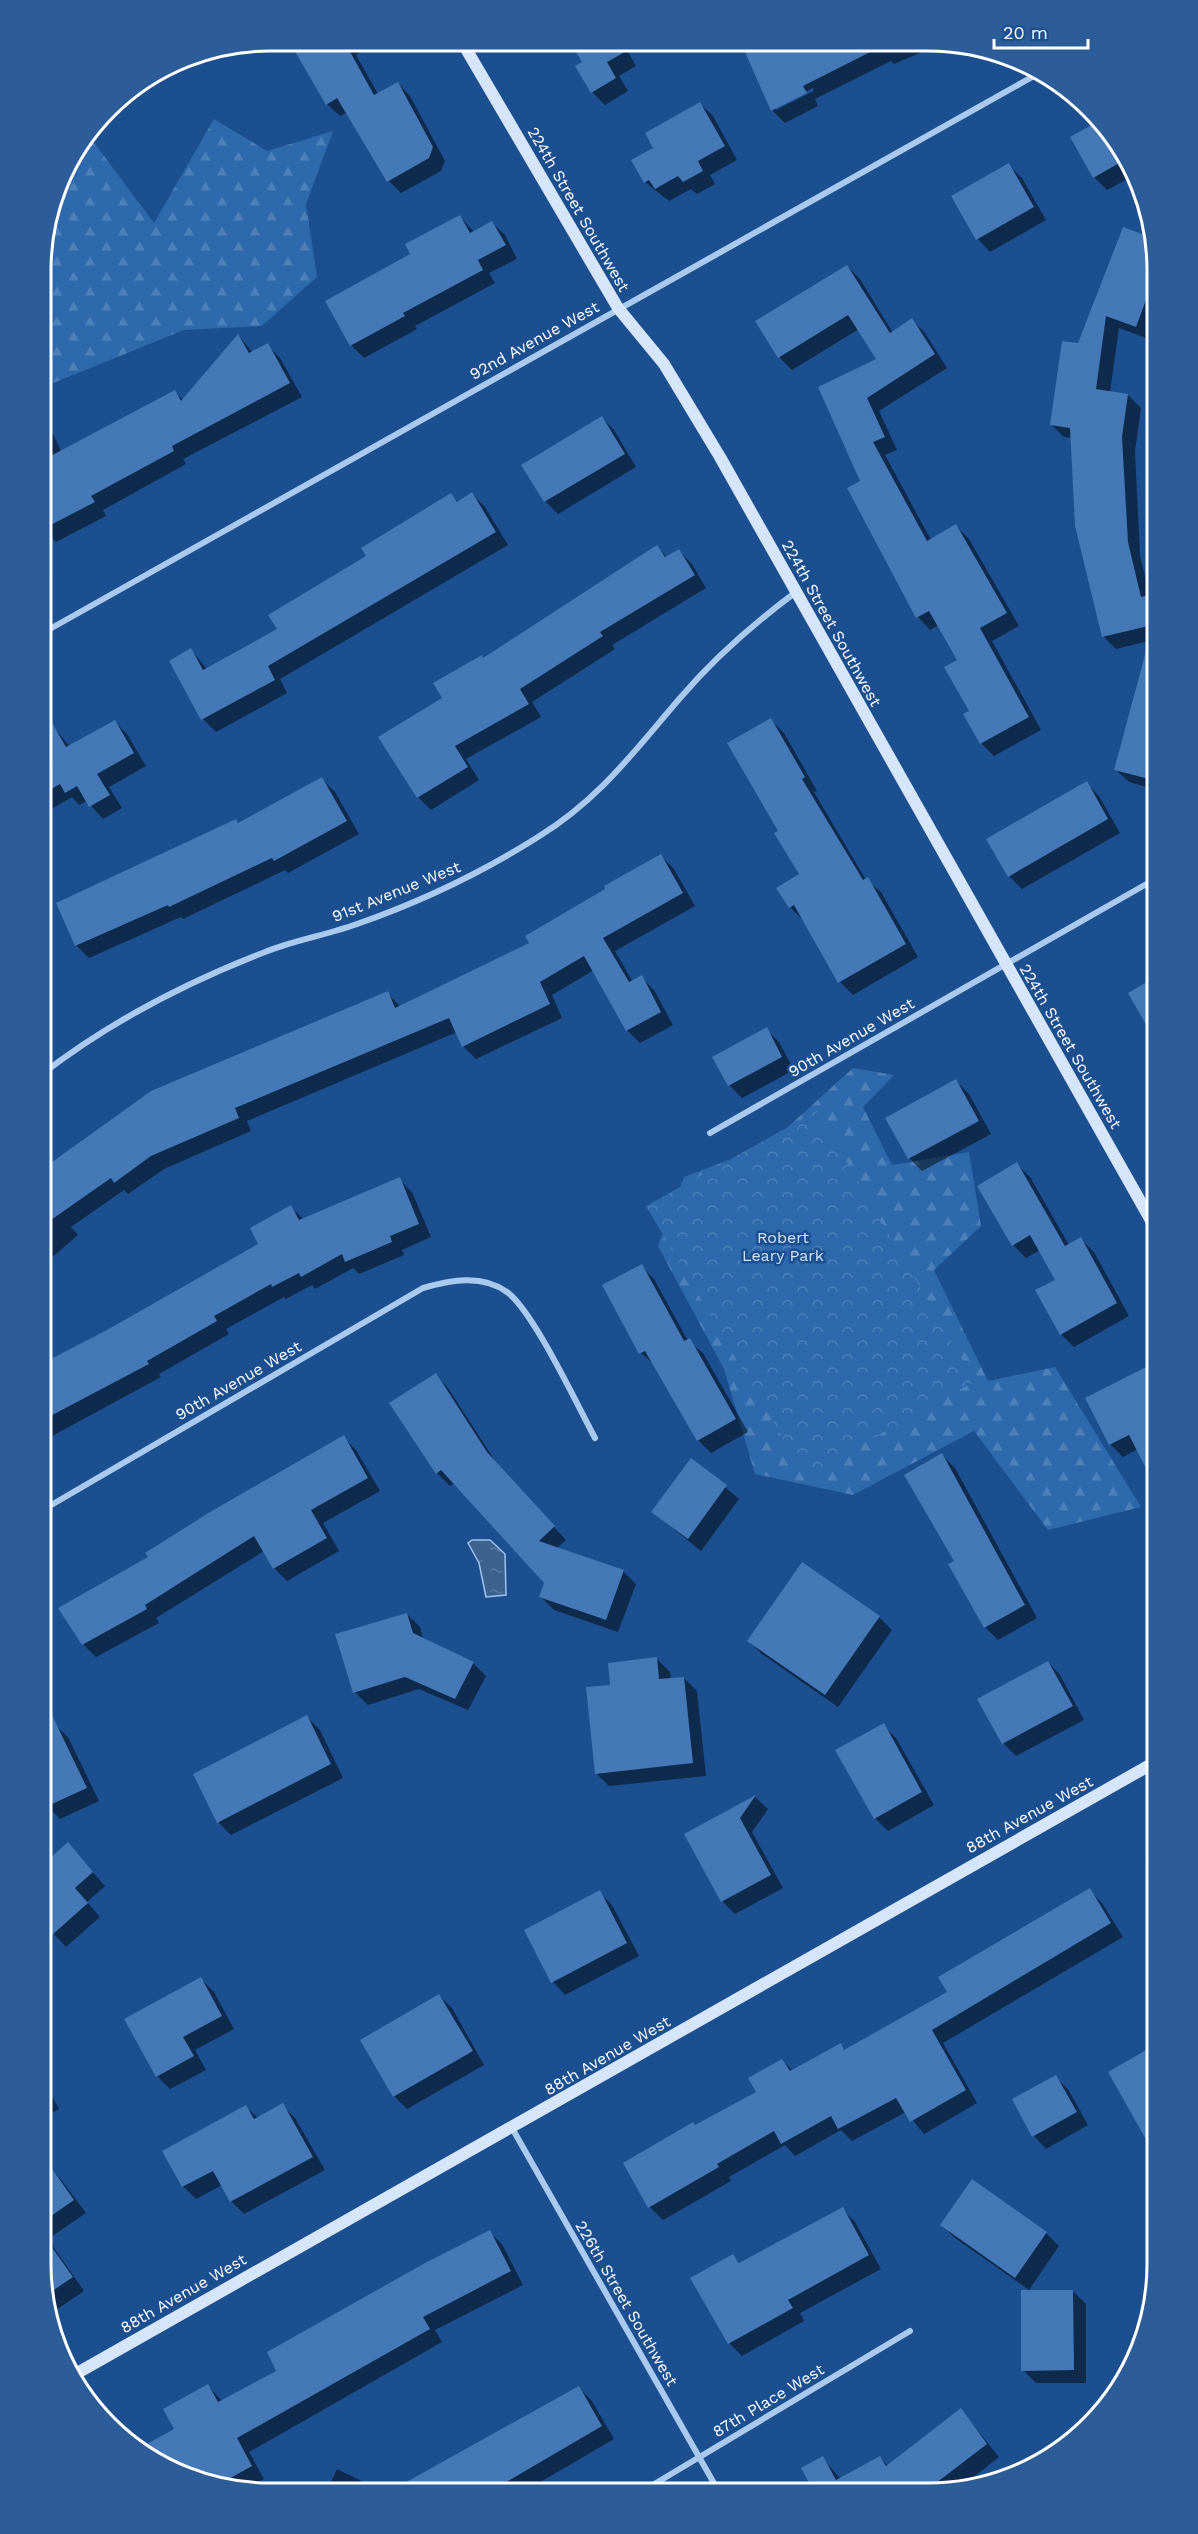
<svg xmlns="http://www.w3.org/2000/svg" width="1198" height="2534" font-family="'Work Sans',sans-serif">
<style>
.forest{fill:url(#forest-firs)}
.park{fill:url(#park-crowns)}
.water{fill:url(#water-ripples);stroke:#9cc4f0;stroke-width:1.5}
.shadow{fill:#0007;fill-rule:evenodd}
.building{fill:#4478b7}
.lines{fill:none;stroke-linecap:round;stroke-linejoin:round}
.street{stroke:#a9c9ee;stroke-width:6}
.secondary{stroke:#d6e6fa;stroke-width:12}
.labels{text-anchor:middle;stroke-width:5;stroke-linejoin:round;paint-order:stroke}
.street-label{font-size:16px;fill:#fff;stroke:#1b4f8f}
.park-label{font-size:16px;fill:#cfe3fa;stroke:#1b4f8f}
.rim{fill:none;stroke:#fff;stroke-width:3}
</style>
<defs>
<pattern id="forest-firs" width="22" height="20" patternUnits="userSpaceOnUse" patternTransform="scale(1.5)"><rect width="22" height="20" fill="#2e69ad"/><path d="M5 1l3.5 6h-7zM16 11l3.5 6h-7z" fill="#4d80b9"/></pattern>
<pattern id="park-crowns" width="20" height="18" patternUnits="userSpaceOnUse" patternTransform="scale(1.5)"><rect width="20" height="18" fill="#2e69ad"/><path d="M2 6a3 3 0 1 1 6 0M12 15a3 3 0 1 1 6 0" fill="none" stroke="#4d80b9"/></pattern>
<pattern id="water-ripples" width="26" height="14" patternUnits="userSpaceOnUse" patternTransform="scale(1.5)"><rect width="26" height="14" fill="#3c6290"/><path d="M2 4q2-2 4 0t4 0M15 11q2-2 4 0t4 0" fill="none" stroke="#597aa1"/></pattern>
</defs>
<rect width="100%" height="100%" fill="#1b4f8f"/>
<!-- forest -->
<path class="forest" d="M214,119L267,151L333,131L306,204L317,277L262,326L184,330L41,388V255L64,168L89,136L154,223Z
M853,1068L894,1075L863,1107L892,1165L969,1152L981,1226L934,1270L988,1381L1055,1367L1141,1507L1048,1530L974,1431L853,1495L755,1474L724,1369L658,1246L684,1177L768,1145Z"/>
<!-- park -->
<path class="park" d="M817,1111L975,1381L805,1476L646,1206Z"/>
<!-- water -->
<path class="water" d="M472,1540H490L505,1554L506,1595L486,1597L479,1563L468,1543Z"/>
<!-- shadow -->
<path class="shadow" d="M291,41H376L356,55L378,94L398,83L410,96L445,161L441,171L401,193L389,181L347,112L340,116L327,104Z
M623,43L636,66L619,76L628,91L605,105L592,92L577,67Z
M745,43L936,45V46L894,64L891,61L815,99L818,106L785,123L772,110ZM813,88L814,91L776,110V107Z
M700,104L713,116L737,160L710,175L715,184L697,194L691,189L669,201L645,182L655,149Z
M1100,122L1127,155L1135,175L1107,190L1094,177L1072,138Z
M1009,165L1022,178L1046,220L990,252L978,239L953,197Z
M460,217L474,232L492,223L505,235L517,259L489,273L495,283L415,326L417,329L364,358L351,345L412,255Z
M1123,229L1154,240L1158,270L1157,316L1149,339L1119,328L1110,392L1128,395L1141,408L1135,451L1140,556L1150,596L1157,594V639L1116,649L1103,636L1072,438L1064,437L1051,424Z
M847,266L860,279L893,333L912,320L925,333L947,368L879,411L897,450L885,455L931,540L956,526L969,539L1019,626L992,641L1041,730L994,756L981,743L959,660L939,625L930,630L918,617L862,481L820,388L878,360L859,329L792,370L779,357Z
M239,336L253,353L267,345L280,358L302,397L183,459L186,464L103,510L106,516L56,542L41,525V421L52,432L62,453L175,392L183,400Z
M601,417L614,430L636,467L558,514L545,501Z
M472,494L485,507L508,545L280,679L287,693L216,732L203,719L171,661L191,650L207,669L279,630L368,557L451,495L458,502Z
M657,547L667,557L679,551L692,564L706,588L612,645L615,649L532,702L541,717L466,759L479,780L431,810L418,797L444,698L484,659Z
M1157,681V790L1129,782L1116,770L1139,685Z
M771,720L784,733L817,791L814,792L866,880L881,892L918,957L853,995L840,982L803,920L790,907L801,874L780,831Z
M114,721L127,734L146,766L109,787L122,808L103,819L87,801L79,805L72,797L41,815V730L51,724L70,747Z
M322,779L335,792L359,834L288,873L285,870L183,919L181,917L89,958L76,945L58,904L236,821L240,824Z
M1086,783L1099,796L1120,833L1022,889L1009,876Z
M661,856L674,869L695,906L615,951L633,982L641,977L654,990L673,1025L640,1043L627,1030L594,970L552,995L562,1018L476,1059L463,1046L457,1032L247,1121L251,1131L164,1169L128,1194L124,1190L71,1227L78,1235L41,1267V1179L57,1164L387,993L400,1006L531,943Z
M1157,978V1041L1130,994Z
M766,1029L779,1042L794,1070L742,1098L729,1085Z
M956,1081L969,1094L991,1134L922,1171L909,1158L887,1118Z
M1017,1164L1030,1177L1069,1245L1081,1239L1094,1252L1129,1316L1074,1347L1061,1334L1057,1281L1040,1250L1026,1258L1013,1245Z
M399,1179L412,1192L431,1237L402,1250L404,1255L359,1274L353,1268L315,1289L312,1285L286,1299L284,1297L226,1329L229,1334L159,1374L161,1377L41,1442V1365L108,1331L260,1245L291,1207L304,1220Z
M641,1266L654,1279L688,1341L703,1353L748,1432L711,1453L698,1440L655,1365L641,1353L604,1286Z
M1146,1369L1157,1381L1155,1470L1138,1449L1123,1457L1110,1444Z
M435,1375L448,1388L499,1467L566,1540L557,1548L623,1571L636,1584L618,1632L554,1610L541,1597L546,1583L454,1483L450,1486L437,1473Z
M343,1437L356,1450L380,1491L323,1523L339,1551L287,1581L274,1568L264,1551L156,1618L159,1623L96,1657L83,1644L61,1608L150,1557Z
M942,1455L955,1468L1037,1618L998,1640L985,1627L956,1561Z
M692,1460L739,1499L701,1551L653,1512Z
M407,1614L420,1627L423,1639L473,1663L486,1676L468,1710L419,1689L368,1705L355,1692Z
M879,1617L892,1630L838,1707L762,1654L749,1641Z
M657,1659L670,1672L671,1680L684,1678L697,1691L706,1776L609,1786L596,1773L612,1686Z
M1048,1662L1060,1675L1084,1720L1016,1756L1003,1743Z
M41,1717L47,1729L55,1725L68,1737L99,1801L60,1819L48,1806L41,1792Z
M307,1717L320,1730L343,1778L231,1835L218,1822Z
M883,1725L896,1738L934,1805L888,1831L875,1818Z
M755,1797L768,1809L752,1832L783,1888L735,1914L722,1901L686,1835Z
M68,1844L105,1886L87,1902L100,1917L66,1947L41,1920V1868Z
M1157,1854V1881L1145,1861Z
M1089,1890L1102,1903L1123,1937L943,2043L977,2103L924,2134L906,2112L852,2141L841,2130L795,2156L785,2145L729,2177L731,2181L663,2220L650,2207L625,2164L758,2093L782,2060L793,2071L840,2045L846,2051L949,1992Z
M599,1892L612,1905L639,1956L565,1995L553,1982L526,1931Z
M201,1979L214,1992L234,2029L195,2050L206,2070L170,2089L157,2076Z
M439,1996L452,2008L484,2065L407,2109L394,2096Z
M41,2076L59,2109L41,2119Z
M1055,2077L1068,2089L1088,2125L1046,2149L1034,2136Z
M282,2105L295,2118L325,2170L244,2214L231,2201L222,2185L196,2199L183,2186L164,2152L246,2107L258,2118Z
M47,2164L59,2177L86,2213L48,2239L84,2291L47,2316L40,2264L41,2168Z
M842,2209L855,2222L881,2269L800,2313L804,2321L742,2356L729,2343L733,2256L741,2264Z
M942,2225L1046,2233L1059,2246L1029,2290L955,2238Z
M489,2232L502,2244L523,2285L435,2330L442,2342L249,2452L264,2479L246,2489H226L169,2470L139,2450L176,2430L208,2386L222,2401L279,2371Z
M1073,2291L1086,2304V2383H1036L1023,2370Z
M579,2388L592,2401L614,2439L525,2491L425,2490L417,2477Z
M961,2410L999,2457L957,2490L928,2493H816L823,2458L840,2479L880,2457L888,2466Z
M337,2469L380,2490H327Z"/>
<!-- building -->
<path class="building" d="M289,41H344L374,95L398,82L433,147L429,158L387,182L337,98L326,105Z
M570,42H593L641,43L607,62L616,78L591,93L575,66L582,62Z
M741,43L886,44L803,86L807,93L771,111Z
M700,102L725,146L698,161L703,171L683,182L678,176L655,189L649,180L644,183L631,160L653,148L645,133Z
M1099,121L1128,158L1093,178L1070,137Z
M1009,163L1034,207L976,240L951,196Z
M460,215L470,233L492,221L506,245L478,260L483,270L403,313L405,316L350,346L325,301L410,254L405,244Z
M1123,227L1153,238L1157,270L1136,327L1106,316L1096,389L1128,394L1122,437L1128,542L1141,597L1157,593V624L1102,637L1075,526L1070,428L1050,425L1062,341L1078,343Z
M847,265L890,333L912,318L935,354L867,398L885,437L873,442L927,541L956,524L1007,613L980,628L1029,717L980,744L963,714L969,711L944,667L957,660L929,611L916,618L847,488L860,481L818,387L876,359L848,315L778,358L755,321Z
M238,334L249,353L268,343L290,383L172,446L174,451L91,496L95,502L41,530V461L175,390L181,401Z
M602,416L625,454L544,502L521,465Z
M472,492L496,532L268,666L275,680L201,720L169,661L191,648L203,670L277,629L268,615L366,556L361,548L451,493L457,502Z
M657,545L665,557L679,549L695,575L600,632L603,636L520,689L529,704L455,746L468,767L417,798L378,737L442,698L433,683L482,655L483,658Z
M1149,640L1157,641V781L1114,770Z
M41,704L66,747L115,720L134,753L97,774L110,795L89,807L77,786L65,793L60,784L41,795Z
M771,718L805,777L802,779L863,880L868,877L906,944L838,983L794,905L789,908L776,888L799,874L774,833L778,831L727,743Z
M322,777L347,821L274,861L272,858L169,907L168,905L75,946L56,903L236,819L238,823Z
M1087,781L1108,819L1008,877L986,839Z
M661,854L683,893L603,938L629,982L642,975L661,1012L626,1031L584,956L540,982L550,1004L462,1047L449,1018L235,1108L239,1118L151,1156L114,1183L111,1178L41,1227V1170L151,1091L388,991L395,1008L529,943L525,936L605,889L604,886Z
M1157,976V1044L1128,993Z
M767,1027L782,1057L728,1086L712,1057Z
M956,1079L979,1121L908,1159L885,1118Z
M1017,1162L1065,1246L1081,1237L1117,1303L1060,1335L1035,1290L1055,1280L1030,1235L1012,1246L977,1186Z
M400,1177L419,1224L390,1236L392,1242L345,1262L342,1254L301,1277L299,1273L272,1287L271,1284L214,1316L217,1321L147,1361L149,1364L41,1421V1364L107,1330L258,1244L250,1228L291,1205L299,1220Z
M642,1264L684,1341L690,1338L736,1419L697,1441L645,1351L639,1354L602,1285Z
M1146,1367L1157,1389V1490L1129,1435L1109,1445L1085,1398Z
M436,1373L487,1452L555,1526L539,1541L624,1570L606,1620L539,1597L544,1583L441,1470L436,1474L389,1403Z
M344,1435L368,1478L311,1510L327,1538L273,1569L254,1536L145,1605L147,1609L82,1645L58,1608L148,1557L145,1553L210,1512Z
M942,1453L1025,1605L984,1628L948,1564L954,1561L904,1475Z
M691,1458L727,1485L688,1539L651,1512Z
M802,1562L880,1616L825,1695L747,1641Z
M407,1613L413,1633L474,1662L455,1699L405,1677L353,1693L335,1634Z
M657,1657L659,1679L684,1677L693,1763L595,1774L586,1687L610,1685L608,1663Z
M1048,1661L1073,1706L1002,1744L977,1699Z
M41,1692L87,1788L41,1809Z
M307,1715L331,1764L217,1823L193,1774Z
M884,1723L922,1792L874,1819L835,1750Z
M756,1795L740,1818L771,1875L721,1902L684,1834Z
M68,1842L93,1872L75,1888L88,1903L52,1935L41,1922V1866Z
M1090,1888L1111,1923L932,2030L966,2090L910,2122L896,2098L838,2129L831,2116L781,2144L774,2131L717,2164L719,2167L648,2208L623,2163L693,2122L695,2125L756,2092L748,2078L782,2059L790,2071L841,2043L844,2050L947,1992L938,1977Z
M600,1890L627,1943L551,1983L524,1930Z
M201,1977L222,2016L183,2037L194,2056L156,2077L124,2019Z
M439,1994L473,2051L393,2097L360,2040Z
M1148,2049L1157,2065V2159L1108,2072Z
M1056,2075L1077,2112L1032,2137L1012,2099Z
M283,2103L313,2157L230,2202L213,2171L182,2187L162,2151L246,2105L254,2119Z
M41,2153L74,2200L41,2223Z
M972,2179L1047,2232L1015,2278L940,2225Z
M843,2207L869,2255L788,2300L793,2308L728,2344L690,2278L733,2254L739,2263Z
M490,2230L511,2271L423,2317L430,2329L237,2438L252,2466L216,2486L169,2470L138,2449L174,2429L163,2409L208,2384L218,2402L276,2371L267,2352L425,2263Z
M41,2232L73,2277L45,2296L40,2264Z
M1021,2290H1073L1074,2370L1021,2371Z
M579,2386L602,2426L491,2491L392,2490Z
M961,2408L987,2444L923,2493H812L814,2492L801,2468L823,2456L836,2480L880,2456L886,2466Z"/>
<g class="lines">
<!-- street -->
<path class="street" d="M41,634L1041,72
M41,1075C109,1022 185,983 265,952C294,940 327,935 357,924C420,902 481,873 538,837C601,798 634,751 681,697C716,656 753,624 796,592
M710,1133L1157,878
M41,1511L423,1288C451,1280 482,1274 507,1292C534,1312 577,1405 595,1438
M512,2128L719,2492
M641,2492L910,2331"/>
<!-- secondary -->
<path class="secondary" d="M462,42L618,308L664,364L720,457L1157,1231
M72,2376L1157,1761"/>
</g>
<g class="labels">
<!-- street labels -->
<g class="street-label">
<text transform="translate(579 209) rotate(60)" y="6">224th Street Southwest</text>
<text transform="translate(534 340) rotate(-29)" y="6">92nd Avenue West</text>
<text transform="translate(832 623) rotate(61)" y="6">224th Street Southwest</text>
<text transform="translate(396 891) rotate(-22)" y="6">91st Avenue West</text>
<text transform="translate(851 1037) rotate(-30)" y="6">90th Avenue West</text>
<text transform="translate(1071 1046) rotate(60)" y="6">224th Street Southwest</text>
<text transform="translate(238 1380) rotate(-30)" y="6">90th Avenue West</text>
<text transform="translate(1029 1814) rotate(-29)" y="6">88th Avenue West</text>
<text transform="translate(607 2055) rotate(-30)" y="6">88th Avenue West</text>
<text transform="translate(183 2293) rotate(-30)" y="6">88th Avenue West</text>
<text transform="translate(627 2303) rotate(60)" y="6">226th Street Southwest</text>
<text transform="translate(768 2400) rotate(-31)" y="6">87th Place West</text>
</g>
<!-- park labels -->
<g class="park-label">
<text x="783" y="1243">Robert<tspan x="783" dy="18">Leary Park</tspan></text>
</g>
</g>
<!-- crop -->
<path d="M0 0H1198V2534H0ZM270 51H928A219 219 0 0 1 1147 270V2264A219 219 0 0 1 928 2483H270A219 219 0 0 1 51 2264V270A219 219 0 0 1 270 51Z" fill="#2d5d98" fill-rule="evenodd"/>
<path class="rim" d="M270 51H928A219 219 0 0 1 1147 270V2264A219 219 0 0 1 928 2483H270A219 219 0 0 1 51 2264V270A219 219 0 0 1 270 51Z"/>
<!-- scale -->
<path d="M994 39v9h94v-9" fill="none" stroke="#ffffff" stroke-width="3"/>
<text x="1003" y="39" font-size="18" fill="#ffffff" stroke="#1b4f8f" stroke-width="4.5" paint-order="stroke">20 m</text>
</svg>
